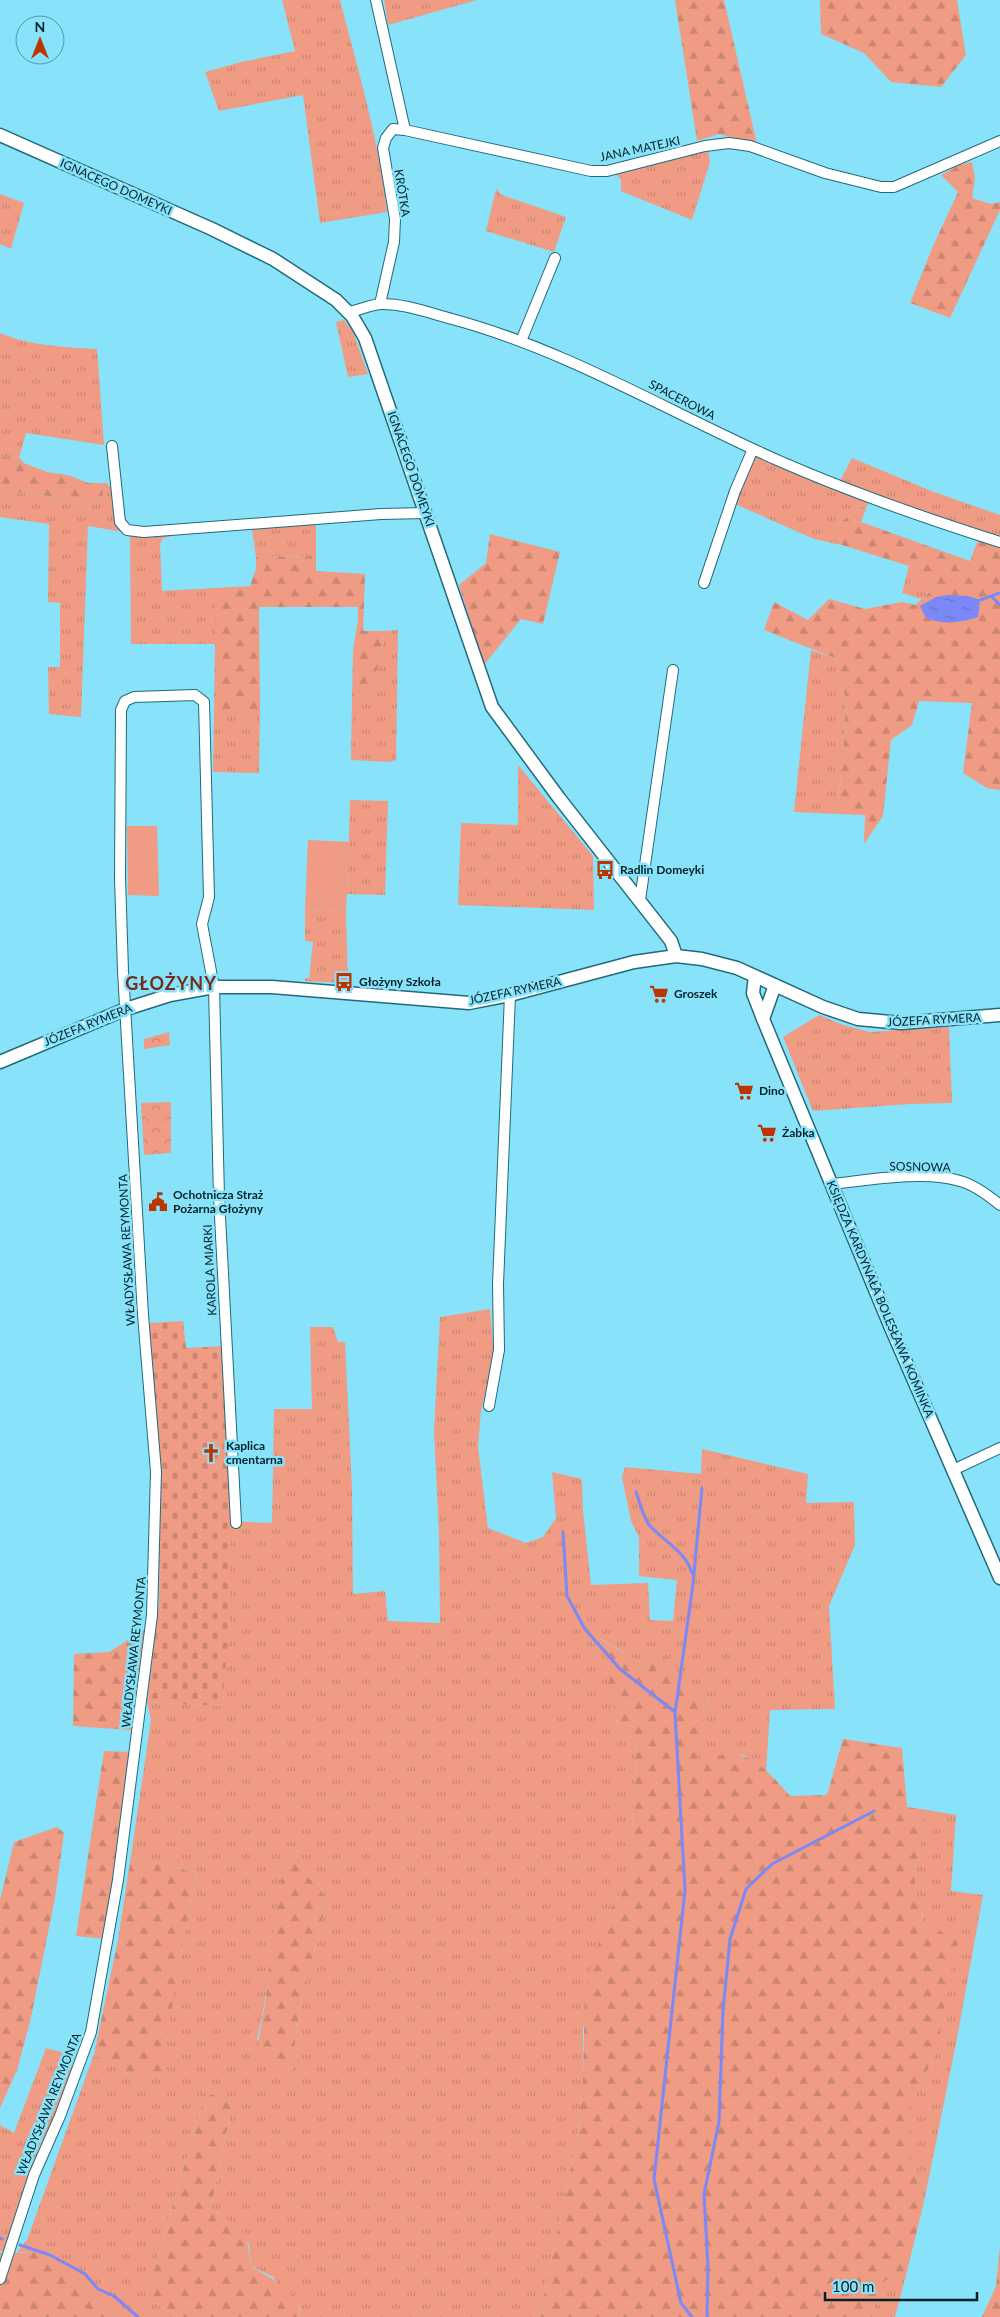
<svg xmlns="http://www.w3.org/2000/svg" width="1000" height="2317" font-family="Lato,sans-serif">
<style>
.grass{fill:url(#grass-tufts);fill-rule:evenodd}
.forest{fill:url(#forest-firs)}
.cemetery{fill:url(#cemetery-stones)}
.park{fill:url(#park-crowns)}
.garden{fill:#f09b83}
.water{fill:url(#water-ripples)}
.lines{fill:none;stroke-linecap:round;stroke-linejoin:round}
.stream{stroke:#7c88f7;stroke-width:3}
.minor-casing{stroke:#216a7a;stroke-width:12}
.tertiary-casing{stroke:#216a7a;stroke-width:15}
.minor{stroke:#fff;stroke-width:10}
.tertiary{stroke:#fff;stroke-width:12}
.labels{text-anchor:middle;stroke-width:5;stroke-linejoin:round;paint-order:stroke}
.street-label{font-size:12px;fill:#032128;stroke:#88e3fa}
.poi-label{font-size:12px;font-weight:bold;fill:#032128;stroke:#88e3fa;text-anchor:start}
.district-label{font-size:18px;font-weight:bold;letter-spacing:1px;fill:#722e1c;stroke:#88e3fa}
</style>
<defs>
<pattern id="grass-tufts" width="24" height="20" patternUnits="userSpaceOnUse" patternTransform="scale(1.25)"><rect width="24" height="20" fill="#f09b83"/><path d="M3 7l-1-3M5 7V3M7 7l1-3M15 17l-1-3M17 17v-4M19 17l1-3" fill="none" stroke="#cc8571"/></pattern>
<pattern id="forest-firs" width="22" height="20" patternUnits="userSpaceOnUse" patternTransform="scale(1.25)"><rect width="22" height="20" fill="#f09b83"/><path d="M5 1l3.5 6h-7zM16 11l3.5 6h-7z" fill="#cc8571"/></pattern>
<pattern id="cemetery-stones" width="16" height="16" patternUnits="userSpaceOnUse" patternTransform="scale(1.25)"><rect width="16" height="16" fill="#f09b83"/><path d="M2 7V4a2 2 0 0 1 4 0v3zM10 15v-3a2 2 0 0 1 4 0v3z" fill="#cc8571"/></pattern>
<pattern id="park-crowns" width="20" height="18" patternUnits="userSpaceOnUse" patternTransform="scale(1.25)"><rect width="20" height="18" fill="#f09b83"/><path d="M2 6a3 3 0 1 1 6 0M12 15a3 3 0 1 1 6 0" fill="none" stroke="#cc8571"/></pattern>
<pattern id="water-ripples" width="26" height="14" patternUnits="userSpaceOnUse" patternTransform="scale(1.25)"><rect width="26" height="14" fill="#7c88f7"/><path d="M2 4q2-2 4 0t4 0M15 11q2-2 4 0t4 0" fill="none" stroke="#636fc8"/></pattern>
</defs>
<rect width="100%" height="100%" fill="#88e3fa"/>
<!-- grass -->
<path class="grass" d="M282,0H340C358,70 379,140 387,212L320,223L303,95L219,111L205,72L241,62L295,51Z
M384,0H477L388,25Z
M708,150L710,162L692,220L621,191V179L616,175Z
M496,189L502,195L566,217L554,252L486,231Z
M0,194L24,203L11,249L0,244Z
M344,320L353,332L368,374L348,377L336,322Z
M0,333C30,346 65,347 97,349L104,445L26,433L19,458L0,457Z
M755,457L868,503L835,526L842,545L814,539L735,504Z
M852,458L934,492L1000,515V538L887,501L840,481Z
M102,483H107L111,488L117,524L124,532L88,526L81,717L49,714L48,667H60V603L48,602L49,524L0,517V490L97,502L103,495Z
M316,522V556L256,557L252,529Z
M130,536H173L163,538L160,544L162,591L216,588V644H131Z
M909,566L936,586L921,599L902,593Z
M398,630L396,760L389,762L351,760L352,698L373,688L385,631Z
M811,650L835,658L846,699L844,743L837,814L794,812Z
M214,709H260L259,773L213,772Z
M518,765L593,856L594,910L458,905L461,823L518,825Z
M350,800L388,801L385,895L347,894Z
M305,910L346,912L348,983L305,981V978H309L313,942L305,941Z
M819,1015L843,1025L870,1032L949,1027L952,1103L910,1104L813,1111L783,1037Z
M490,1309L494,1356L481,1411L478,1447L488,1528L526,1543L543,1537L556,1518L552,1472L582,1479L583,1510L591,1585L648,1583L650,1620L673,1621L677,1580L639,1576V1537L631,1521L622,1477L625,1467L701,1474L702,1449L808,1474L806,1503L854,1502L855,1545L829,1606L835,1709L770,1710L766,1772L744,1755L726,1754L697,1765L708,1697L685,1688L659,1649L647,1667L601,1639L617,1723L637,1743L632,1827L626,1854L633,1872L607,1915L583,2029V2077L577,2139L539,2317H299L300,2309L273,2277L251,2266L249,2244L211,2207L232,2105L212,2094L204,2098L146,2298L178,2317H113L44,2252H17L27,2240L94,2054L132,2075L177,1972L197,1873L131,1856L151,1720L147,1702L222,1706L228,1521L272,1523L274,1409H312L310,1327H333L338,1342H345L352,1488L353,1594L385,1591L388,1621L440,1623L439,1533L434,1431L440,1317ZM289,1847L302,1853V1873L320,1886L326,1905L299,2013L291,2073L257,2039C273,1976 272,1910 289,1847Z
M927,1810L956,1815L951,1891L983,1895L957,2038L924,2202L911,2161V2105L936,2051L922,1921L923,1906L915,1896V1873Z
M46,2048L75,2056L53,2122L41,2142L27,2180L9,2250L0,2251V2125L14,2133Z
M907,2271L895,2317H872C877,2289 878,2279 907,2271Z"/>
<!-- forest -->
<path class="forest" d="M675,0H724L757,144L719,134L697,141Z
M820,0H957L966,55L941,87L891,82L864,53L821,34Z
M972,162L975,179L972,198L991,204L1000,202V210L950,318L910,303L933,246L958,192L941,175L959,165Z
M0,457L19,458L24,463L47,472L68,475L88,483H102L103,495L97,502L0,490Z
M868,503L861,522L970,561L978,540L1000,547V790L987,788L963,773L972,703L919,701L912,725L891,740L883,816L864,844L865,815L837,814L844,743L846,699L835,658L764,630L774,602L808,620L829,599L865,609L902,602L915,605L936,586L909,566L842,545L835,526Z
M490,534L560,552L543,624L521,619L484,665L459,585L486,563Z
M316,556V571L365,574L363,631H385L373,688L352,698L353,650L358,620V607H259L260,709H214L216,588L250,586L256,569V557Z
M144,1630L131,1730L73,1726L74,1654L109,1652Z
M600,1639L647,1667L659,1649L685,1688L708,1697L697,1765C706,1761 717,1755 727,1754C752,1751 775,1779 790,1796L827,1795L843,1739L902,1748L907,1807L927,1810L915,1873V1896L923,1906L922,1921L958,1941L936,2051L911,2105V2161L924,2202L907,2271C878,2279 877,2289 872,2317H539L577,2139L583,2077L585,1989L607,1915L633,1872L626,1854L632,1827L637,1743L617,1723Z
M104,1751L132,1752L105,1939L76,1936Z
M57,1827L64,1833L55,1898L30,2022L17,2070L0,2108V1900L14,1842Z
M289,1847L302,1853V1873L320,1886L326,1905L299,2013L291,2073L258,2060C257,2035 265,2012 267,1988C272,1940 276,1893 289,1847Z
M131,1856L197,1873L177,1972L163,2071L132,2075L94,2054L118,1940Z
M212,2094L232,2105L211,2207L246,2234L251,2266C269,2279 303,2289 299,2317H178L146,2298L204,2098Z
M1000,2246V2317H982L996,2286Z
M44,2252L113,2317H0V2253Z"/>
<!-- cemetery -->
<path class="cemetery" d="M183,1321L186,1348L224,1346L231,1545L230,1620L222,1706L147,1702L159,1604L160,1474L149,1323Z"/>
<!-- park -->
<path class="park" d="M169,1032L170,1045L144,1049V1039Z
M171,1102V1153L144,1155L141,1103Z"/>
<!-- garden -->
<path class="garden" d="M127,826H157L159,896L128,895Z
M308,840L349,842L346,912L305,910Z"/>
<!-- water -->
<path class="water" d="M948,595L968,596L980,600L978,617C959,623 945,625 926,618L920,606L936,597Z"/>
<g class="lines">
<!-- stream -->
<path class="stream" d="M991,596L1000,605
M980,600L1000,593
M636,1492C640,1502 643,1518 650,1526C665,1542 685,1551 692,1573
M563,1532L567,1596L585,1629L620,1669L675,1712
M0,2238L2,2239
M20,2245L50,2255L85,2274L98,2289L114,2296L138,2317
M692,2317L681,2303L654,2179L685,1890L675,1713L693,1584L702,1488
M707,2317L708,2267L704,2194L719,2122L723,2011L730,1939L746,1889L772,1864L874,1811"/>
<!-- minor casing -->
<g class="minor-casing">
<path id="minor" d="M376,0L405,130L591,171H607L705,146L729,143L750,146L825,173L881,187H894L1000,141
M380,304L394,242L395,219L383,148L386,138L393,129L405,130
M349,312C360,310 372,304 382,304C406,304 429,313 452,319C567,350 669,412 777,460C850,492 924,518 1000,542
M521,341L555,258
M112,446L120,522L127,530L144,532L381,514L426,513
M704,583L735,491L753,449
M640,900L673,670
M832,1184C868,1180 926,1170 960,1181C975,1185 988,1195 1000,1205
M489,1406L499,1350L498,1284L510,995
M953,1470L1000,1448
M0,2279L34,2175L60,2116L91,2032L118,1880L152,1615L156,1472L143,1315L123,971L120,878L121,710L125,701L134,697L195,695L204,702L209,897L202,924L214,987L219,1197L236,1523"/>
</g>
<!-- tertiary casing -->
<g class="tertiary-casing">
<path id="tertiary" d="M0,135L212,229L273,259L336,300L352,316L365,338L492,707L559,798L671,941L676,956
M755,976L753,993L763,1019L891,1328L1000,1578
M763,1019L775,985
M0,1062L126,1009L170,995L214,987H272L469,1003L510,995L634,962L676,956L702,959L737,968L823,1007L858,1019L901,1023L1000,1015"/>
</g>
<!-- minor -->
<use href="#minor" class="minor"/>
<!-- tertiary -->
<use href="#tertiary" class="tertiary"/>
</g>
<!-- icons -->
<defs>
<g id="bus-bare" transform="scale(1.5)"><path d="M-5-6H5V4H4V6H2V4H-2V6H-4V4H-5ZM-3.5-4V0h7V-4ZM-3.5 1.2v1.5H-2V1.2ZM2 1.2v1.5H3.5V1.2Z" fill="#bc3400" stroke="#88e3fa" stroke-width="2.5" paint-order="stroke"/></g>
<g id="supermarket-bare" transform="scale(1.5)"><path d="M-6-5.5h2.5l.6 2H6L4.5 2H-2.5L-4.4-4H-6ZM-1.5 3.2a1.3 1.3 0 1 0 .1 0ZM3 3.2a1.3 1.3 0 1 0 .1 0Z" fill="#bc3400" stroke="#88e3fa" stroke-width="2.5" paint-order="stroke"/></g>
<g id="civic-bare" transform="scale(1.5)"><path d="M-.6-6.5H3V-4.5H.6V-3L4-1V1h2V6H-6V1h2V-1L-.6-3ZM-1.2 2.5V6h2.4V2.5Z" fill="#bc3400" stroke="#88e3fa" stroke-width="2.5" paint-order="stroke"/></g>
<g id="church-bare" transform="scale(1.5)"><path d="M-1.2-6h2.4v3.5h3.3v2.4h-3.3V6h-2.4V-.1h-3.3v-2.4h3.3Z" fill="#bc3400" stroke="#88e3fa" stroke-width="2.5" paint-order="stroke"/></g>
</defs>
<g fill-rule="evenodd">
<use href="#bus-bare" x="605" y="870"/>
<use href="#bus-bare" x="344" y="982"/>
<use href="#supermarket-bare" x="659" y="994"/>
<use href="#supermarket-bare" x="744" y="1091"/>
<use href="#supermarket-bare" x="767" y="1133"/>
<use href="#civic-bare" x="158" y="1202"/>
<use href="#church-bare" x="211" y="1453"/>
</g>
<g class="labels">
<!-- street labels -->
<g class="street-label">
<text transform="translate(640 149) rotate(-12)" y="4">JANA MATEJKI</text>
<text transform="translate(116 187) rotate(24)" y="4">IGNACEGO DOMEYKI</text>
<text transform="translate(402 193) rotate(81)" y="4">KRÓTKA</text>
<text transform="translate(682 400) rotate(27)" y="4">SPACEROWA</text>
<text transform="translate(411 469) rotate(71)" y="4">IGNACEGO DOMEYKI</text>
<text transform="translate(515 991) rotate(-12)" y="4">JÓZEFA RYMERA</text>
<text transform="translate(934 1020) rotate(-3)" y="4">JÓZEFA RYMERA</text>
<text transform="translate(88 1025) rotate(-22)" y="4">JÓZEFA RYMERA</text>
<text transform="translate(920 1167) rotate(1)" y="4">SOSNOWA</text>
<text transform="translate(127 1250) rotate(-93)" y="4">WŁADYSŁAWA REYMONTA</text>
<text transform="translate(210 1270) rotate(-93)" y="4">KAROLA MIARKI</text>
<text transform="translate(880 1299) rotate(67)" y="4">KSIĘDZA KARDYNAŁA BOLESŁAWA KOMINKA</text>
<text transform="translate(134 1652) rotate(-84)" y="4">WŁADYSŁAWA REYMONTA</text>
<text transform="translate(49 2104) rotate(-68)" y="4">WŁADYSŁAWA REYMONTA</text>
</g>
<!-- poi labels -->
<g class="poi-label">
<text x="620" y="874">Radlin Domeyki</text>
<text x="359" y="986">Głożyny Szkoła</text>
<text x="674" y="998">Groszek</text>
<text x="759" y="1095">Dino</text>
<text x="782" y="1137">Żabka</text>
<text x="173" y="1199">Ochotnicza Straż<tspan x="173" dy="14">Pożarna Głożyny</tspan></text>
<text x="226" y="1450">Kaplica<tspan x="226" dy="14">cmentarna</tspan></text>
</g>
<!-- district labels -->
<g class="district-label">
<text x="171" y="990">GŁOŻYNY</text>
</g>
</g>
<!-- north arrow -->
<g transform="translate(40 40)"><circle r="24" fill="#88e3fa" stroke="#5395a6"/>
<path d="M0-4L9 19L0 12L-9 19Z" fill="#bc3400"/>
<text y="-8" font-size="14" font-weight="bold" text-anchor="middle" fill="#032128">N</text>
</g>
<!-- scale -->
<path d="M825 2292v8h152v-8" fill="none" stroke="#032128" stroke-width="2.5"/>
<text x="832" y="2292" font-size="15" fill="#032128" stroke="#88e3fa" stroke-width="4" paint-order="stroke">100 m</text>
</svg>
